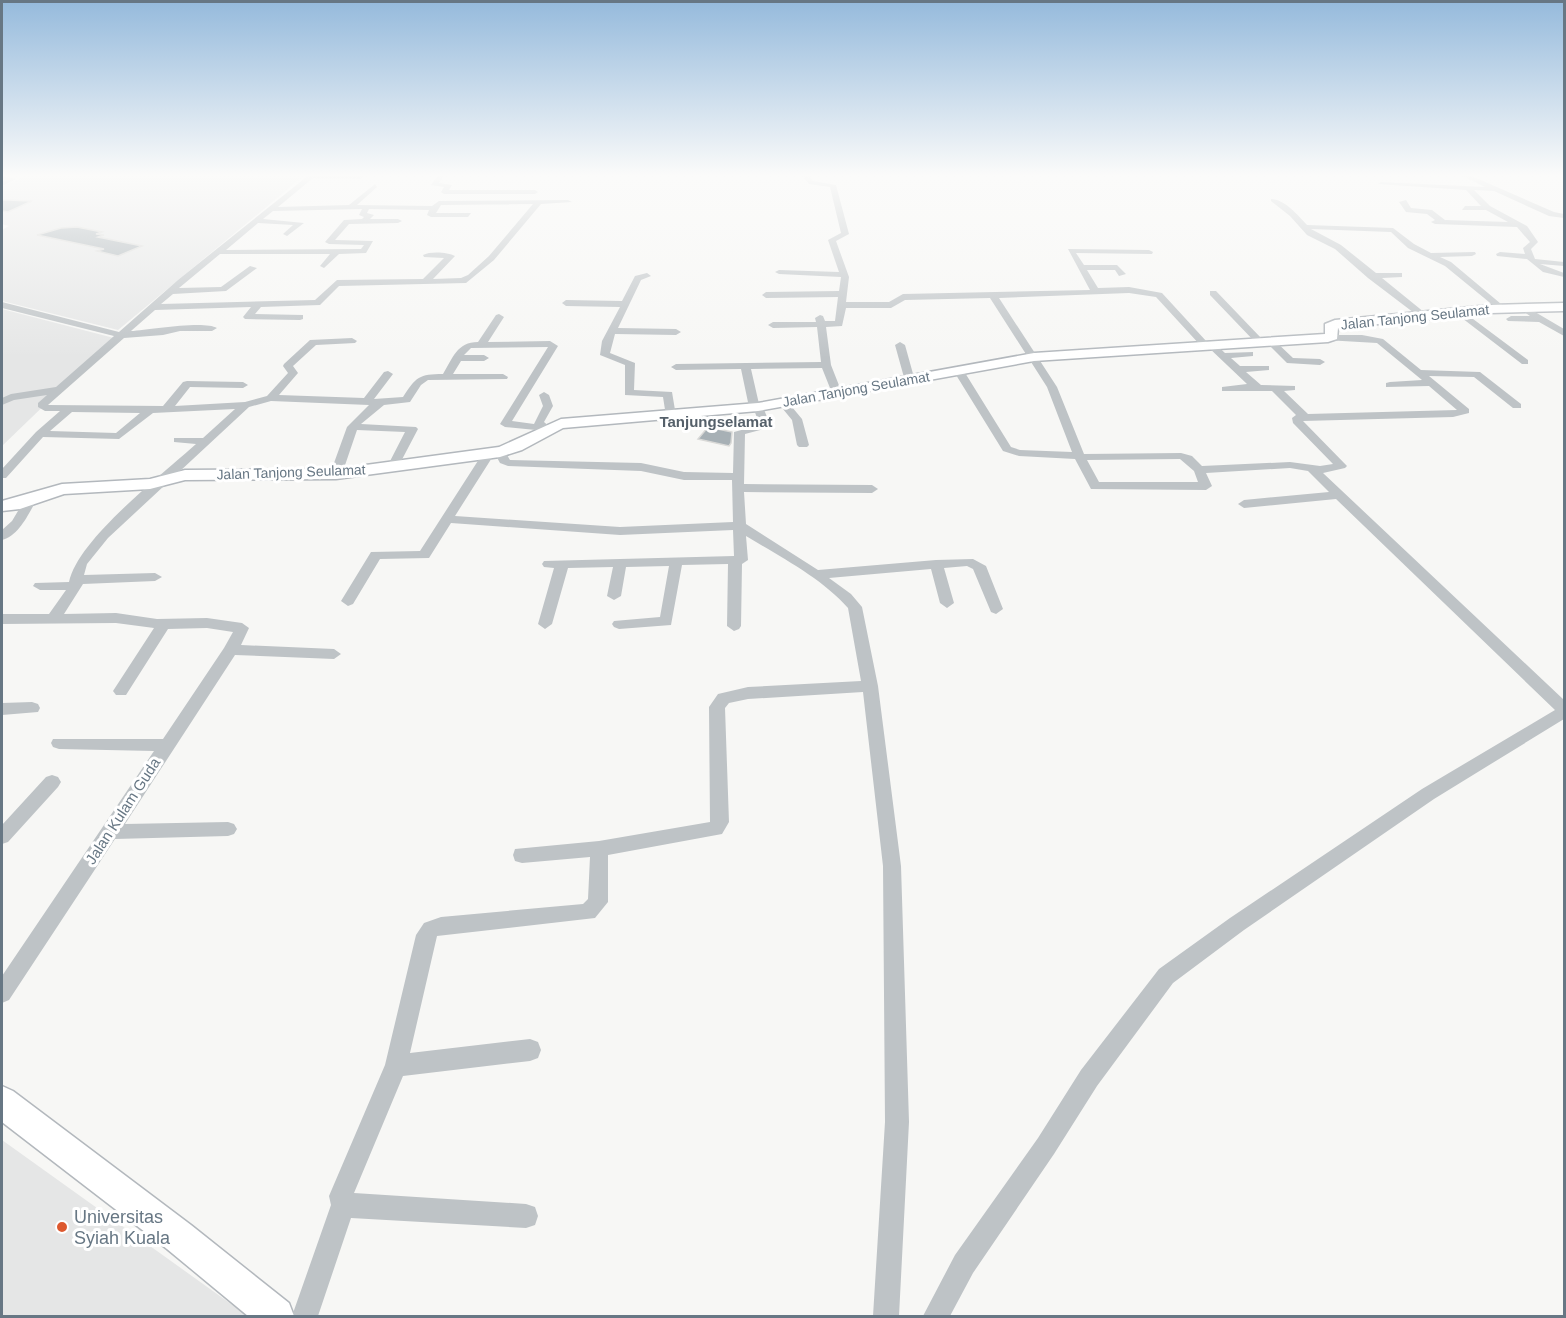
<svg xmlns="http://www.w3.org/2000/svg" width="1566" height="1318" font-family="Arial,sans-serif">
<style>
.built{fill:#e5e6e6}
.building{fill:#a7b0b5;stroke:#d9d9d7;stroke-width:1.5}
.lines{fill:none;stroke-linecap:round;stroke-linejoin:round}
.secondary-casing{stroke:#b3b8bd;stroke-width:3}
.street{fill:#bec3c6;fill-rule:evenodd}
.secondary{fill:#fff;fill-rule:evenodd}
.poi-dot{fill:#dd592f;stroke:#fff;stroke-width:2}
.labels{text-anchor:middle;stroke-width:6;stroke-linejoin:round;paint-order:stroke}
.far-street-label{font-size:14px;fill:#677784;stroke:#fff}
.far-quarter-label{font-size:15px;font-weight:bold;fill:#55606a;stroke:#fff}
.street-label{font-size:15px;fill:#677784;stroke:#fff}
.near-poi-label{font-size:18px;fill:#677784;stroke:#fff;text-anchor:start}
</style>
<rect width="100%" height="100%" fill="#f7f7f5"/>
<!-- built -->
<path class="built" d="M32,174H306L118,330L2,301V230L9,226L2,224V186Z
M2,309L114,338L2,446Z
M2,1140L245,1314L247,1316H2Z"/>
<!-- building -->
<path class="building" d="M2,200H8L32,201L8,212L2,211Z
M77,227L102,232L96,234L104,235L98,237L142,246L118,256L97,251L104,249L37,235L61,228Z
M708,427L732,432L731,443L729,446L698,439Z"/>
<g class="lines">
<!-- secondary casing -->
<g class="secondary-casing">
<path id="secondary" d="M1564,303V311L1491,313L1338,328L1337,339L1328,342L1034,361L758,411L563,428L522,450L500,457L336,479L185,480L150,489L64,494L20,509L2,511V501L62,484L150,479L185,470L336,469L499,447L561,419L758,403L1034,353L1325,334V324L1335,320L1491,305Z
M2,1086L13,1091L191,1225L289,1303L294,1316H248L167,1249L2,1122Z"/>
</g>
<!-- street -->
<path class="street" d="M369,174L360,179L313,178L278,207L349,205L375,184L377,187L357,205L432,206L439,201L568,200L572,202L541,204L494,260L466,283L339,286L320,305L261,307L255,314L303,315V319L300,320L245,319L243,317L251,307L155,310L131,331C149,330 204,320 217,328L212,331H180L163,335L124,338L48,405L163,406L183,382L187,381L243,382L248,385L243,388L190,387L175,406L245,402L267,396L288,373L283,366L284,364L310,340L352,338L357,341L355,343L316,345L293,366L298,373L279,395L364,398L384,372L388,371L393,374L374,399L403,397C416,377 419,374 443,374C453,358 457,342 478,342L496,315L499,314L504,317L488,342L550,341L558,346L512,421L534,424L543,406L539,395L544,392L549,395L553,406L544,422L551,428L546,431L505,427L500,424L548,347L471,348L464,355H484L489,358L484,361H461L453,374H503L508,377L507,379L428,380L421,385L410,402L384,405L361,424L416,427L418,429L397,469H389L387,467L405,432L357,430L342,474L336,478L330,474L347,427L369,405L271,401L249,407L108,538L87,564L84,575L155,573L162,577L155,581L83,584L64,614L116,613L157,619L207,618L242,623L249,628L241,645L334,649L341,654L334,659L235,655L125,824L228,822L234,824L237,829L234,834L228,836L115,839L9,1000L2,1003V976L154,751L59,749L53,747L51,743L53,739H163L224,648L233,632L207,628L168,629L126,695H116L113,691L154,628L116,623L2,624V614H49L66,590H40L33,586L35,583L69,582C78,539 162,475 196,444L174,442V438H203L235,409L153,413L119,439L43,437L6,478H2V469L36,432L60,411H45L38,407V403L47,395L14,400L2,405V398L11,394L56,387L114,336L2,308V302L119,332L178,280L309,175ZM533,204L489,256L468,275L461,278L433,279L455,256C448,252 430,251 423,255L424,257L444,258L423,279L337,280L315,300L161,304L173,294L226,291L257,268L250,266L221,287L179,288L220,254H330L320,266L324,268L339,254L366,253L373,241L335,240L349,224L398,223L402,221L398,219H370L374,215L367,213L369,209L429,210L427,215L431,217H468L471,213H436L441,205ZM362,209L359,215L364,217L362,219L344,220L325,242L329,244L364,245L361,249L226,250L258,223L293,225L283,234L287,236L304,223L263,219L273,211ZM72,412L140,413L116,433L50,431Z
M439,174H445L439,183L452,185L449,190H535L538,192L535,194H444L441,192L444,187L431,185Z
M801,174H807L813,181L836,185L849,234L836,241L849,277L846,302H889L903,294L1090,290L1068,249L1149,250L1153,252L1152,254L1076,253L1084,265H1117L1126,274L1119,276L1115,270H1087L1098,288L1129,287L1162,293L1207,342H1213L1225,353L1253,352V356L1231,358L1240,366H1269V370L1246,372L1261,385L1295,386V390L1284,391L1308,414L1457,410L1429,386L1386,387V383L1390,382L1422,380L1377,343L1325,340L1323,338L1328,335H1362L1383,339L1421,370L1480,372L1521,404V408H1513L1474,377L1429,376L1469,409V413L1453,417L1303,421L1347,466L1345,468L1323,473L1564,700V719L1434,799L1244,930L1173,983L1097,1086L1054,1154L973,1273L950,1316H923L955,1255L1038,1138L1081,1070L1159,969L1230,918L1422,789L1555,710L1336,499L1244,508L1238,504L1244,500L1329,492L1308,471L1290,468L1206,473L1212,486L1206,490L1091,489L1075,459L1019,456L1003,451L953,370L962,368L1011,447L1020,450L1072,452L1047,387L990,298L905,300L891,308H846L842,326L826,327L831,365L842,393L841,395L832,393L822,368L751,369L759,404L763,407L771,427L745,434L744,484L872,485L878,489L872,493L744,492L746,524L818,570L936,560L973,559L986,566L1003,609L996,614L991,612L973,569L967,566L944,568L954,603L947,608L940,603L931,569L829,578L851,594L862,607L878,686L901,866L909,1122L899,1316H873L885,1122L883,866L863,692L748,699L729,703L725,708L729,822L722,834L608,855V902L595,918L437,936L410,1053L530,1039L538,1042L541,1050L538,1058L530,1061L403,1076L354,1193L526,1204L535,1207L538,1216L535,1225L526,1228L351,1218L318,1316H292L331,1205L329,1196L385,1065L416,935L424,923L441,917L583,904L588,899L590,857L522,863L515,861L513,855L515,849L599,841L710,822L709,707L718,694L748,687L861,681L848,608C823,579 779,556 746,536L748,560L742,564L741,626L739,629L734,631L727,626L728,564L682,565L671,625L619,629L614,627L612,624L614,621L660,617L669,566L626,567L621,596L614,600L607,596L613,567L568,568L552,624L545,629L538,624L554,568L544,567L542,564L544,561L734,556L733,530L620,535L451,523L429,558L380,559L353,604L348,606L341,601L371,552L420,551L483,453L489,450L495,453L455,516L620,527L733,522L732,480H684L641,471L508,466L500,463L494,452L496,450H504L510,460L641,463L684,472L733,473L734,432L760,425L754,410L749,407L741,369L676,370L671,367L676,364L821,362L817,327L773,328L768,325L773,322H816L815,318L820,315L823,316L825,321H835L838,297L766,298L762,295L766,292L839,291L841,277L779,274L775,272L779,270L839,272L828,240L841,233L830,187L809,184ZM1129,293L1156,297L1201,346H1207L1247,384L1222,387V391H1272L1296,415L1292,418L1293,423L1333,464L1320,466L1290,462L1202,466L1192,456L1181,453L1084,454L1057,387L999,298ZM1180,459L1194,471L1198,482H1099L1087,460Z
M1459,174H1467L1554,212L1564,214V218L1549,216L1494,191L1474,190L1490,206L1527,226L1538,242L1531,249L1535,259L1564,262V266L1540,264L1564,273V277L1543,272L1527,259L1497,256L1496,254L1500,252L1525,254L1523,248L1530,242L1517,227L1435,224L1431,222L1435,220L1427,214L1406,212L1399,202L1406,200L1411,208L1432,210L1445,220L1508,222L1486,210H1462L1465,206H1481L1466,190L1378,184L1381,182L1485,187Z
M2,176L16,179L2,186V182L5,180H2Z
M1271,199C1284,199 1298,215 1307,225L1393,228L1414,244L1431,253L1475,252L1476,254L1472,256L1440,257L1451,262L1507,309L1500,311L1445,266L1408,248L1391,232L1311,229L1341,245L1376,273H1402V277L1382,278L1430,317L1422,319L1368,278L1335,249L1307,235L1290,216L1271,201Z
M647,273L651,276L641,280L618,328L676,329L681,332L676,335L615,334L610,353L635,363L634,390L672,392L676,416L671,419L666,416L663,397L625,395V365L600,355L602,341L620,307L566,306L562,303L566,300L622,301L635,276Z
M1210,291H1216L1262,339V343H1256L1210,295Z
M1523,305L1564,329V336L1539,322L1508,321L1506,319L1511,316H1530L1519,308Z
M1461,310L1528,360V364H1522L1458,315V311Z
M1267,339H1273L1293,358L1320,359L1325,362L1320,365L1287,363L1267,343Z
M900,342L905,345L915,381L914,383L905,381L895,345Z
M779,401H787L802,419L809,445L807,447H799L797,445L792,420L778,403Z
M31,495L37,499C29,513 19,536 2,540V530L12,521L27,496Z
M32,702L38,704L40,708L38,712L2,715V703Z
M52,775L58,777L61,782L58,787L8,842L2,844V825L46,777Z"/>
<!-- secondary -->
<use href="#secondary" class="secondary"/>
</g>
<!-- sky -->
<linearGradient id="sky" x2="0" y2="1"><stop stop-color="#95badc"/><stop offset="0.49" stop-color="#fbfbfa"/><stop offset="1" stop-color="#fbfbfa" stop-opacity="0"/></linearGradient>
<rect width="1566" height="358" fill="url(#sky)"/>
<!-- markers -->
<circle class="poi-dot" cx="62" cy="1227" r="6"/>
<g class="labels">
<!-- far-street labels -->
<g class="far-street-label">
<text transform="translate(1415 317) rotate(-6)" y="5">Jalan Tanjong Seulamat</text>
<text transform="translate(856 389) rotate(-10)" y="5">Jalan Tanjong Seulamat</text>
<text transform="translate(291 472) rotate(-2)" y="5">Jalan Tanjong Seulamat</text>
</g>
<!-- far-quarter labels -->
<g class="far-quarter-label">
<text x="716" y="427">Tanjungselamat</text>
</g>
<!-- street labels -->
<g class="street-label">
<text transform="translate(123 811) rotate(-57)" y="5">Jalan Kulam Guda</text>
</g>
<!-- near-poi labels -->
<g class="near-poi-label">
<text x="74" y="1223">Universitas<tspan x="74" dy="21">Syiah Kuala</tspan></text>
</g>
</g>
<!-- border -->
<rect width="1566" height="1318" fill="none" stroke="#677784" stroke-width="6"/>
</svg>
